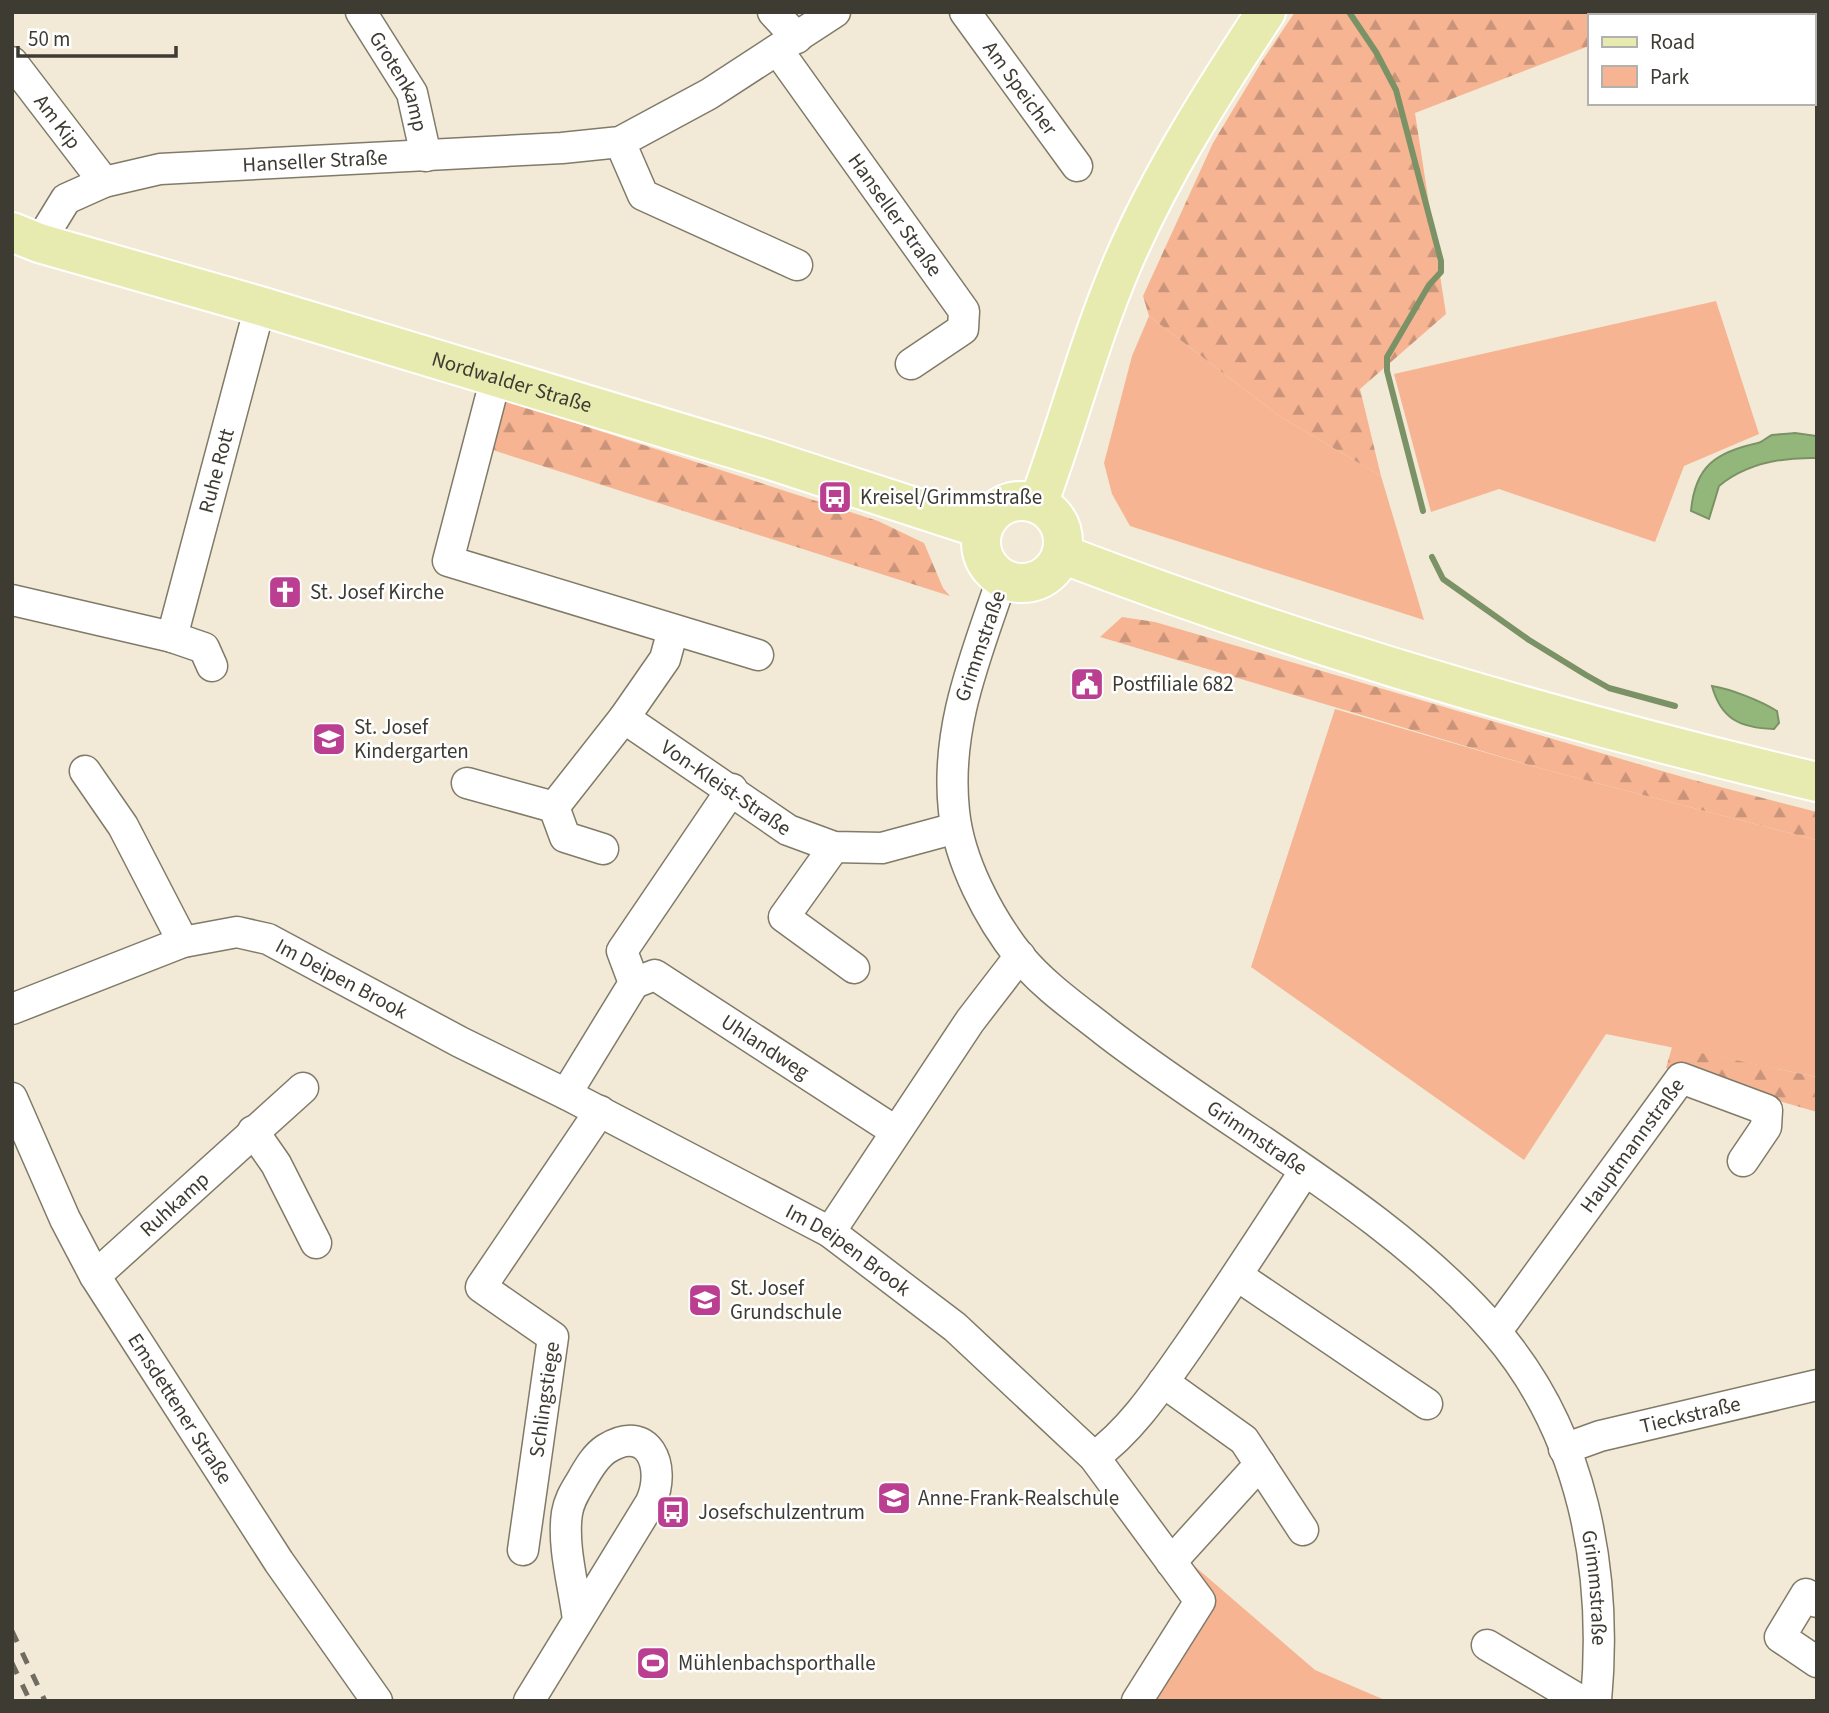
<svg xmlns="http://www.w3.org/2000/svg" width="1829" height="1713" font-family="'Source Sans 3',sans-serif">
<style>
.green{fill:#f6b493}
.forest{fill:url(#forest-firs)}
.water{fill:#93b77a;stroke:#7a9265;stroke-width:2}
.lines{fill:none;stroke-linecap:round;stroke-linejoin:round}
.stream{stroke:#7a9265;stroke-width:6}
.minor-casing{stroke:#807a68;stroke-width:33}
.major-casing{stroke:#fff;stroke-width:42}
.minor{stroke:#fff;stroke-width:30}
.major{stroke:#e8ebb0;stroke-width:38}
.rail{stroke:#706c61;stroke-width:5;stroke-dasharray:12 12;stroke-linecap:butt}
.labels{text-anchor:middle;stroke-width:5;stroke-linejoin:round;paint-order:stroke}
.street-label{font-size:21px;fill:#3e3b33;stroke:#fff}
.poi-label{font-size:21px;fill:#3e3b33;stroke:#fff;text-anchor:start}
</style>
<defs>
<pattern id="forest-firs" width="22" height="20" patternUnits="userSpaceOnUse" patternTransform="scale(1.75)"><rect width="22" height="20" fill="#f6b493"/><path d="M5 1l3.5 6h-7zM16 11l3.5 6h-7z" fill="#c99479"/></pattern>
</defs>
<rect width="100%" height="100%" fill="#f2ead6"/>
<!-- green -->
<path class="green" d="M1716,301L1759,434L1684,466L1655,542L1499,489L1431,512L1394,374Z
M1149,316L1279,416L1381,476L1424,620L1130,526L1112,494L1104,463L1132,356Z
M1335,709L1539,768L1817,840V1077L1606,1034L1524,1160L1251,967Z
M1185,1558L1315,1670L1387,1701H1145L1202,1611Z"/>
<!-- forest -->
<path class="forest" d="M1295,12H1679L1669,16H1589V46L1415,113L1446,314L1360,389L1381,476L1279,416L1149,316L1143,296L1213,143L1264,58Z
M498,398L878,521L924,543L943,588L950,596L483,447Z
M1122,617L1155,622L1686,778L1817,812V840L1539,768L1100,637Z
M1672,1047L1817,1077V1112L1666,1068Z"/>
<!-- water -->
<path class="water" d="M1795,433L1817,436V458C1782,457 1747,463 1719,486L1709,519L1691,511C1695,466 1716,452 1758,443C1763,442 1767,437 1772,435C1779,434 1787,434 1795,433Z
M1712,686C1731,689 1761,701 1777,711L1779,723L1774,729C1740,728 1721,719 1712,686Z"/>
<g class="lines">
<!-- stream -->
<path class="stream" d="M1349,12L1376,52L1396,90L1441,261V272L1429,285L1387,357V371L1423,511
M1432,557L1443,579L1529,640L1586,675L1609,688L1675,706"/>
<!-- minor casing -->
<g class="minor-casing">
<g id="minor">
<path id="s1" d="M361,12L412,93L426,156"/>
<path d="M773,12L797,38"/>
<path id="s2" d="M965,12L1077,166"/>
<path id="s3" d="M779,52L964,311L963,329L911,364"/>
<path id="s4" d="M12,62L104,182"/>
<path d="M620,142L643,195L797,265"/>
<path id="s5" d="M39,243L66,199L104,182L160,169L562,148L620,142L709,94L835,12"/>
<path d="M496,377L448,561L758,655"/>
<path id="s6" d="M1002,579C976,656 945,728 954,811C959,861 989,918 1020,957C1044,986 1076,1008 1105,1031C1230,1128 1392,1211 1495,1331C1583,1433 1608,1570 1596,1701"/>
<path d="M12,600L172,637L204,648L212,666"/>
<path id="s7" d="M172,637L260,306"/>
<path d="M624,718L665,659L673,630"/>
<path d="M85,771L123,826L183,942"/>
<path id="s8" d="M467,783L554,807L624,718L788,830L834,847L882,848L956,828"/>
<path d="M554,807L565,837L603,849"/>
<path d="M834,847L784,917L854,968"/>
<path id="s9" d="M634,983L655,975L895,1131"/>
<path id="s10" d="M12,1009L183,942L237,932L268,939L460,1042L566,1094L830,1232L955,1327L1094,1457L1200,1601L1137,1701"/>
<path d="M566,1094L634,983L622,951L732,789"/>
<path id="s11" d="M12,1098L65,1219L95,1276L279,1562L377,1701"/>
<path d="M253,1131L276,1164L316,1243"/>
<path d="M830,1232L970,1021L1020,956"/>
<path id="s12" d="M95,1276L303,1088"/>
<path d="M1238,1276L1427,1404"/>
<path id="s13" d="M1496,1332L1681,1078L1767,1110L1766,1127L1743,1161"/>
<path d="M1163,1382L1244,1440L1303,1530"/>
<path id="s14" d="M1564,1449L1600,1436L1817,1385"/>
<path d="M1094,1457C1133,1429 1161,1385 1188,1347C1228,1289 1266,1231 1304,1172"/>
<path id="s15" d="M523,1550L553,1337L481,1287L600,1111"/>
<path d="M1171,1562L1260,1464"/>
<path d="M1817,1602L1806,1594L1780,1637L1817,1662"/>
<path d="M1487,1645L1576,1698L1588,1701"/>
<path d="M529,1701L651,1502C667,1466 648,1422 606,1449C594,1457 587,1471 580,1483C574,1493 569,1501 567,1513C562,1546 574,1587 578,1620"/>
</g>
</g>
<!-- major casing -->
<g class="major-casing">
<g id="major">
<path id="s16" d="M12,232L39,243L260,306L764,458L982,529"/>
<circle cx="1022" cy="542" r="41"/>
<path d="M1038,504C1068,424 1089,341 1123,262C1161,174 1213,92 1266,12"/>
<path d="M1062,554C1308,648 1561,721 1817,782"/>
</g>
</g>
<!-- minor -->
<use href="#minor" class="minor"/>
<!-- major -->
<use href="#major" class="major"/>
<!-- rail -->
<path class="rail" d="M12,1631L45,1701
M12,1663L30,1701"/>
</g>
<!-- icons -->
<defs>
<g id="bus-square" transform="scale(1.75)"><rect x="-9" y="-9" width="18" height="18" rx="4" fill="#ba3f91" stroke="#fff"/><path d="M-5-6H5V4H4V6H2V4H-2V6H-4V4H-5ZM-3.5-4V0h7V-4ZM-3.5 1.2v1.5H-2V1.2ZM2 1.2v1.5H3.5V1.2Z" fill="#fff"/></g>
<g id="church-square" transform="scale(1.75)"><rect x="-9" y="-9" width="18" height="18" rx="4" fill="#ba3f91" stroke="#fff"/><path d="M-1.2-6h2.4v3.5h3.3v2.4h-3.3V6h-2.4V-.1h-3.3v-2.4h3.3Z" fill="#fff"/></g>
<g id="civic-square" transform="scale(1.75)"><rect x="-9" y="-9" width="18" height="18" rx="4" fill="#ba3f91" stroke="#fff"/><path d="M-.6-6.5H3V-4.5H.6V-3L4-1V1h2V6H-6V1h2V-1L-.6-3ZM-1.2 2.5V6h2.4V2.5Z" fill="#fff"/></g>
<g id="school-square" transform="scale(1.75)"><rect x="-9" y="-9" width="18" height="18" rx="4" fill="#ba3f91" stroke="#fff"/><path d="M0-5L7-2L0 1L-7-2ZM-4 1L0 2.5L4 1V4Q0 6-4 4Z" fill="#fff"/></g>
<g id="stadium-square" transform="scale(1.75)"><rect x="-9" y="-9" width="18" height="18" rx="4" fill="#ba3f91" stroke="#fff"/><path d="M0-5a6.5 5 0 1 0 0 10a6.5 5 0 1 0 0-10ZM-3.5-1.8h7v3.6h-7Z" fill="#fff"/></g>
</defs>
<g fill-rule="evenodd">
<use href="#bus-square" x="835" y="497"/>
<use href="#church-square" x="285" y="592"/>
<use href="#civic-square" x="1087" y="684"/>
<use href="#school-square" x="329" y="739"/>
<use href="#school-square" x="705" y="1300"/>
<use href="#school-square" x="894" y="1498"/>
<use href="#bus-square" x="673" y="1512"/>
<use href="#stadium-square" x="653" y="1663"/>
</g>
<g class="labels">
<!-- street labels -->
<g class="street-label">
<text dy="7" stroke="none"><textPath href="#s1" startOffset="80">Grotenkamp</textPath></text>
<text dy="7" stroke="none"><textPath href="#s2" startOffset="94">Am Speicher</textPath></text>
<text dy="7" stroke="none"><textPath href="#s4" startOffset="75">Am Kip</textPath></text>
<text dy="7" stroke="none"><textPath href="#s5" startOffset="306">Hanseller Straße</textPath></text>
<text dy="7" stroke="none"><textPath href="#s3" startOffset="200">Hanseller Straße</textPath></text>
<text dy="7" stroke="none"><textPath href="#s16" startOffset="522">Nordwalder Straße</textPath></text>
<text dy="7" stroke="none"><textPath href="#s7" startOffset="172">Ruhe Rott</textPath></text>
<text transform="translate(980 646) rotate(-71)" y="7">Grimmstraße</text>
<text dy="7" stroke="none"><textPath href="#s8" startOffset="327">Von-Kleist-Straße</textPath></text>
<text dy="7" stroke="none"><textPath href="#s10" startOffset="354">Im Deipen Brook</textPath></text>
<text dy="7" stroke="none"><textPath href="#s9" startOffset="154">Uhlandweg</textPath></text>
<text dy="7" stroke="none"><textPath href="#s6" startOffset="700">Grimmstraße</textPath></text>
<text dy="7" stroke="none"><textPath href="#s13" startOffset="231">Hauptmannstraße</textPath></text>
<text dy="7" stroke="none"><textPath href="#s12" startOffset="107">Ruhkamp</textPath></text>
<text dy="7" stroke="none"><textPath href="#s10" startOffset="929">Im Deipen Brook</textPath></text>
<text dy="7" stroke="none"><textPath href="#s15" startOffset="152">Schlingstiege</textPath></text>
<text dy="7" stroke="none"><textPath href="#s11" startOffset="354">Emsdettener Straße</textPath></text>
<text dy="7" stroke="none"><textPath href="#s14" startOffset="131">Tieckstraße</textPath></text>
<text dy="7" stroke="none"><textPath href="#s6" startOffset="1288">Grimmstraße</textPath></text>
</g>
<!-- poi labels -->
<g class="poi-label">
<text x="860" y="504">Kreisel/Grimmstraße</text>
<text x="310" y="599">St. Josef Kirche</text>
<text x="1112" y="691">Postfiliale 682</text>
<text x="354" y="734">St. Josef<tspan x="354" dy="24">Kindergarten</tspan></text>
<text x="730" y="1295">St. Josef<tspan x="730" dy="24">Grundschule</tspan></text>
<text x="918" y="1505">Anne-Frank-Realschule</text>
<text x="698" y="1519">Josefschulzentrum</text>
<text x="678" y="1670">Mühlenbachsporthalle</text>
</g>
</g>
<!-- border -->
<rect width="1829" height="1713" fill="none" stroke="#3e3b33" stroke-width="28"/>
<!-- legend -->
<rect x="1588" y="14" width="228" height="91" fill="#ffffff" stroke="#b2b1ad" stroke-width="2"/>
<rect x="1602" y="37" width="35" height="10" fill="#e8ebb0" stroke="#b2b1ad" stroke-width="2"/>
<text x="1650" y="49" font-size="21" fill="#3e3b33">Road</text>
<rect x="1602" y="66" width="35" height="21" fill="#f6b493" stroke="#b2b1ad" stroke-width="2"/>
<text x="1650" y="84" font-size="21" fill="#3e3b33">Park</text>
<!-- scale -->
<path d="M18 46v10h158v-10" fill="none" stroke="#3e3b33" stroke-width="3.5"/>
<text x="28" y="46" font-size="21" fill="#3e3b33" stroke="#ffffff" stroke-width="5" paint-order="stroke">50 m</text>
</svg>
